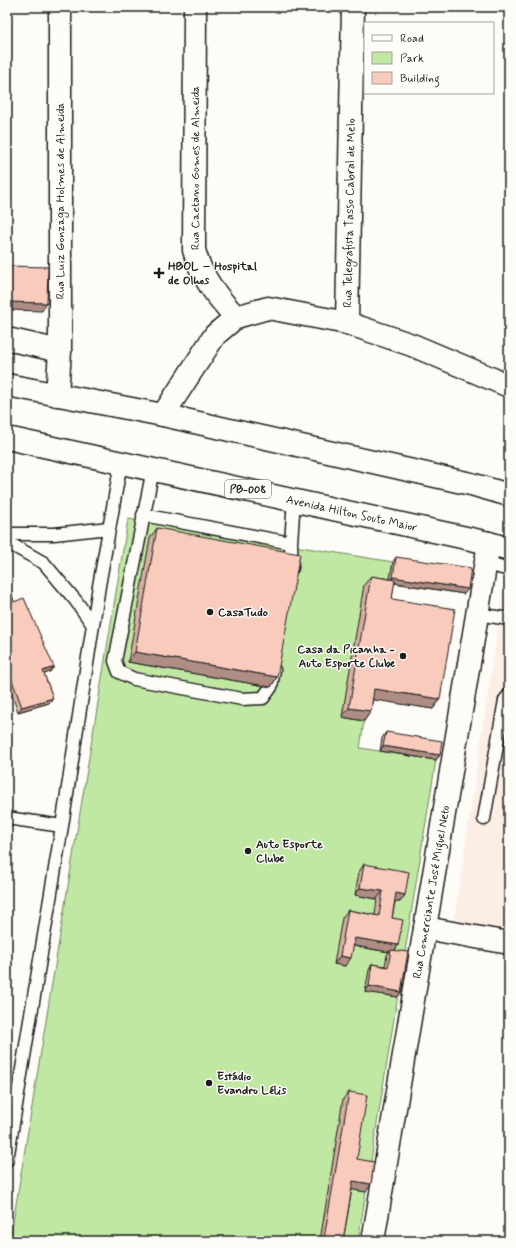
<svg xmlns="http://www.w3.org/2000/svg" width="516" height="1248" font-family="Mynerve,sans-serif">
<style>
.built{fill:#fcede5}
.green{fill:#c0e8a3;stroke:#6e8260}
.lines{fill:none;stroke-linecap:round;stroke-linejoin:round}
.service-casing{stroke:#1c1c1c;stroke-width:15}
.minor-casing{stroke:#1c1c1c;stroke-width:25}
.secondary-casing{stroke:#1c1c1c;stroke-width:25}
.primary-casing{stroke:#1c1c1c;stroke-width:25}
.service{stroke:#fdfcf7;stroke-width:12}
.minor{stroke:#fdfcf7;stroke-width:22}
.secondary{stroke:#fdfcf7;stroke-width:22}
.primary{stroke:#fdfcf7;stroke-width:22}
.wall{fill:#d6afa2;stroke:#1c1c1c}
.shaded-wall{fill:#ae8e84;stroke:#1c1c1c}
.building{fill:#f9cbbc;stroke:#1c1c1c}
.poi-dot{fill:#1c1c1c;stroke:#fdfcf7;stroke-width:1.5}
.labels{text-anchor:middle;stroke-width:3;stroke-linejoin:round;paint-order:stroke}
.shield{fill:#fdfcf7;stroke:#605f5e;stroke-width:1}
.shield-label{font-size:11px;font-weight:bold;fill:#1c1c1c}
.street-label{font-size:12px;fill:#1c1c1c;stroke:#fdfcf7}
.poi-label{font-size:12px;font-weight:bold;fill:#1c1c1c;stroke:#fdfcf7;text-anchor:start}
</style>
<rect width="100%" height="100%" fill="#fdfcf7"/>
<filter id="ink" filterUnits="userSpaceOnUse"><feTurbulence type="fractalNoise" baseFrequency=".025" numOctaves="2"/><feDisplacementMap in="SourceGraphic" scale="8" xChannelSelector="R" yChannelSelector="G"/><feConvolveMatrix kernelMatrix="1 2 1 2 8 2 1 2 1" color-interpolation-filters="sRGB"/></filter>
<g filter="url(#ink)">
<!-- built -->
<path class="built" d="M507,566L509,567V936L453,928Z"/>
<!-- green -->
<path class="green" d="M128,519L393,562L388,589L343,717L364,721L360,748L436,760L358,1241H10Z"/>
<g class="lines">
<!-- service casing -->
<g class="service-casing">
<path id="service" d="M153,469L115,661L119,672L134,679L242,699L263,698L271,687L274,670
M143,515L291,543L294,499
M7,534H54L109,528
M7,542L44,563L76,601L93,625
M291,543L292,568
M485,563L509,570
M477,614L509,619
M7,818L62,826L99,586L121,462
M484,819L505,700L509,695
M7,1160L62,826"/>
</g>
<!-- minor casing -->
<g class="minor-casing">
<g id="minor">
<path d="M195,7L194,250C201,277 217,297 236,317"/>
<path id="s1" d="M347,323L353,7"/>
<path d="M7,339L60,351"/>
<path d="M57,395L60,351V7"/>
<path d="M163,415L215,335L236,317L268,308L347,323L412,345L509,386"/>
</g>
</g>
<!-- secondary casing -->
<g class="secondary-casing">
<g id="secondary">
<path d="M425,928L509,943"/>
<path id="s2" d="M373,1241L489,543"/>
</g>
</g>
<!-- primary casing -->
<g class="primary-casing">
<g id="primary">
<path d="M7,385L163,415L471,484L509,495"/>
<path id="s3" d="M7,438L489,543L509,549"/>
</g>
</g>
<!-- service -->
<use href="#service" class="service"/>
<!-- minor -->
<use href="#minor" class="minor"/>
<!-- secondary -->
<use href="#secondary" class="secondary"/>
<!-- primary -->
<use href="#primary" class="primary"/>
</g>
<!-- wall -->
<path class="wall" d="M157,528L277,677L271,687L128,662L150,538Z
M396,557L464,594L394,583L392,599L440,699L433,709L373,699L371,711L364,721L342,717L364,585L371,576L390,579L393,562Z
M7,580L14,602L50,672L44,674L53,698L49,703L18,712L7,682Z
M386,732L440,755L436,760L380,751L382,738Z
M364,864L405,895L400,902H395L392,918L398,945L395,950L401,992L398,997L365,992L369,970L372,964L385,966L387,955L389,952L353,946L345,966L334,964L342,918L348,910L375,915L377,899L355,895L359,872Z
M349,1092L357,1159L366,1192L352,1189L343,1241H320L343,1099Z"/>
<!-- shaded-wall -->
<path class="shaded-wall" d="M7,302L47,303L42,311L7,310Z
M393,577L468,589L464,594L390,582Z
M135,652L277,677L271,687L128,662Z
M54,667L50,672L39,676L43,671Z
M374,689L440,699L433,709L368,699Z
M53,698L49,703L18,712L22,707Z
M349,708L371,711L364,721L342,717Z
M383,746L440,755L436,760L380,751Z
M360,888L383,891L377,899L355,895Z
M396,893L405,895L400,902L391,901Z
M355,938L398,945L393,953L391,950L389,952L349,945Z
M340,956L351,958L345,966L334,964Z
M369,986L401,992L398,997L365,992Z
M353,1181L371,1184L366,1192L348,1189Z
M324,1238L340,1241H323Z"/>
<!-- building -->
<path class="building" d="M7,266L48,267L47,303L7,302Z
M157,528L300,554L277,677L135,652Z
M396,557L471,568L468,589L393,577Z
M371,576L395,580L392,599L455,609L440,699L374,689L371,711L349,708Z
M7,580H8L14,602L24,598L54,667L43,671L53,698L22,707L10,675L7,677Z
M386,732L442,741L440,755L383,746Z
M364,864L409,872L405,895L396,893L392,918L403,920L398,945L355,938L351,958L340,956L348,910L379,916L383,891L360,888Z
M391,950L408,952L401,992L369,986L372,964L388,967Z
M349,1092L367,1095L357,1159L374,1162L371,1184L353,1181L343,1241H340L324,1238Z"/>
</g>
<!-- markers -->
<g class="poi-dot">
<path d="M157 267h4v4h4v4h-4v4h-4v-4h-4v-4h4z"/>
<circle cx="210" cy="612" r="4"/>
<circle cx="403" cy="656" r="4"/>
<circle cx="248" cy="851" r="4"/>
<circle cx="209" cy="1083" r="4"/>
</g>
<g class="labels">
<!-- shield labels -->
<rect class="shield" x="225" y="480" width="46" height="18" rx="3"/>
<g class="shield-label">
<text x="248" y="493">PB-008</text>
</g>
<!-- street labels -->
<g class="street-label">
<text transform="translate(195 168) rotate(-90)" y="4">Rua Caetano Gomes de Almeida</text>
<text transform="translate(60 201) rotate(-90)" y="4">Rua Luiz Gonzaga Holmes de Almeida</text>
<text dy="4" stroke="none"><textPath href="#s1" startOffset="110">Rua Telegrafista Tasso Cabral de Melo</textPath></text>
<text dy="4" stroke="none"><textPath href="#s3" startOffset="353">Avenida Hilton Souto Maior</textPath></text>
<text dy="4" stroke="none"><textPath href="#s2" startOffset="354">Rua Comerciante José Miguel Neto</textPath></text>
</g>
<!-- poi labels -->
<g class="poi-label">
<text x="168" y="270">HBOL – Hospital<tspan x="168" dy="14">de Olhos</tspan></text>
<text x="218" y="616">CasaTudo</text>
<text x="395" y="653" text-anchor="end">Casa da Picanha -<tspan x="395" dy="14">Auto Esporte Clube</tspan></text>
<text x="256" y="848">Auto Esporte<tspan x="256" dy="14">Clube</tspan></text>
<text x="217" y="1080">Estádio<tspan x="217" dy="14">Evandro Lélis</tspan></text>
</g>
</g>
<!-- margin -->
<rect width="516" height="1248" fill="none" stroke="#fdfcf7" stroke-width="24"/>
<rect x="12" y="12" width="492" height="1224" fill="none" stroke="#1c1c1c" stroke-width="1.5" filter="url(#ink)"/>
<!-- legend -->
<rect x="364" y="22" width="130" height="72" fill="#fdfcf7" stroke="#a3a29f"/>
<rect x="372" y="35" width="20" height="6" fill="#fdfcf7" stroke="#a3a29f"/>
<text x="400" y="42" font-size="12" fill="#1c1c1c">Road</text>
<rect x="372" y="52" width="20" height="12" fill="#c0e8a3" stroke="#a3a29f"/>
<text x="400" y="62" font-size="12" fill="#1c1c1c">Park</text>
<rect x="372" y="72" width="20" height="12" fill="#f9cbbc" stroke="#a3a29f"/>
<text x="400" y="82" font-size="12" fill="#1c1c1c">Building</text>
</svg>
